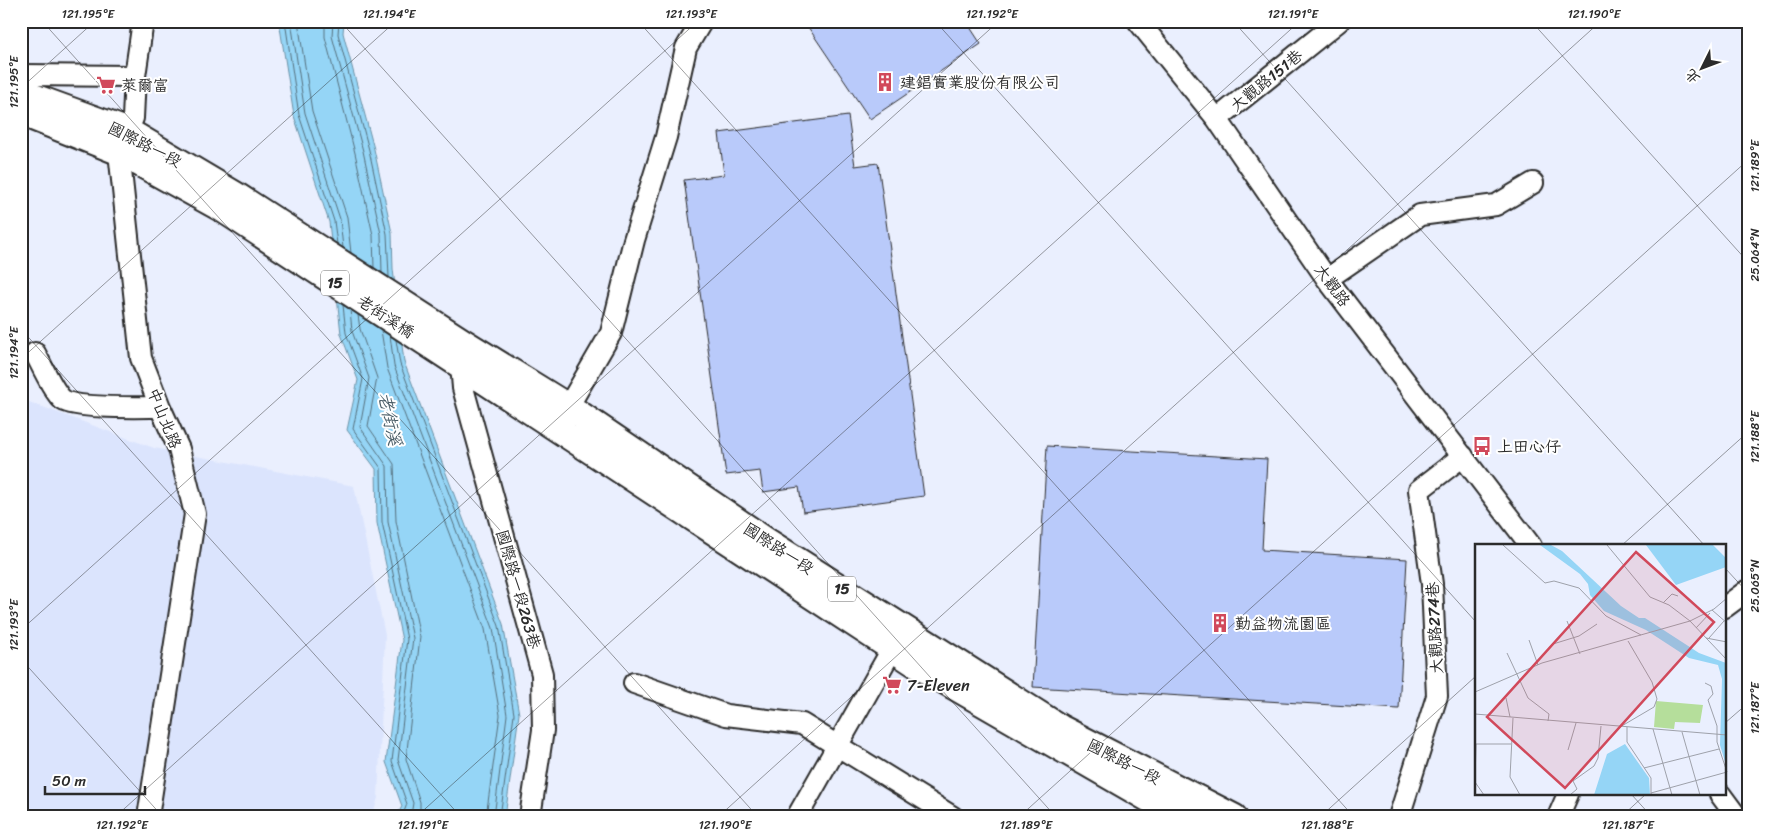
<svg xmlns="http://www.w3.org/2000/svg" width="1769" height="838" font-family="Sriracha,'LXGW WenKai TC',sans-serif">
<style>
.built{fill:#dbe4fd}
.water{fill:#95d5f6;stroke:#6b91a5}
.lines{fill:none;stroke-linecap:round;stroke-linejoin:round}
.shore{stroke:#556f7c;stroke-width:1}
.building{fill:#b9cafa;stroke:#2b2b2b}
.minor-casing{stroke:#2b2b2b;stroke-width:24}
.major-casing{stroke:#2b2b2b;stroke-width:29}
.minor{stroke:#fff;stroke-width:20}
.major{stroke:#fff;stroke-width:25}
.ticks{fill:none;stroke:#2b2b2b;stroke-width:1;stroke-opacity:0.45}
.labels{text-anchor:middle;stroke-width:4;stroke-linejoin:round;paint-order:stroke}
.shield{fill:#fff;stroke:#6b6b6b;stroke-width:1}
.shield-label{font-size:15px;font-weight:bold;fill:#2b2b2b}
.street-label{font-size:16px;fill:#2b2b2b;stroke:#fff}
.poi-label{font-size:16px;fill:#2b2b2b;stroke:#fff;text-anchor:start}
.water-label{font-size:18px;font-style:italic;fill:#4b5e68;stroke:#fff}
.inset-road{fill:none;stroke:#9ea1aa;stroke-width:1}
.view{fill:#d1495b;fill-opacity:0.15;stroke:#d1495b;stroke-width:2.5}
.inset-edge{fill:none;stroke:#2b2b2b;stroke-width:2.5}
.neatline{fill:none;stroke:#2b2b2b;stroke-width:2}
.ticks-label{font-size:12px;text-anchor:middle;fill:#2b2b2b}
</style>
<rect width="100%" height="100%" fill="#eaeffe"/>
<filter id="ink" filterUnits="userSpaceOnUse"><feTurbulence type="fractalNoise" baseFrequency=".02" numOctaves="2"/><feDisplacementMap in="SourceGraphic" scale="10" xChannelSelector="R" yChannelSelector="G"/><feConvolveMatrix kernelMatrix="1 2 1 2 8 2 1 2 1" color-interpolation-filters="sRGB"/></filter>
<g filter="url(#ink)">
<!-- built -->
<path class="built" d="M21,399L154,448L354,486L385,635L378,798L372,817H21Z"/>
<!-- water -->
<path class="water" d="M279,21H344L343,33L374,149L392,233L393,269L404,362L503,624L519,714L505,817H397L402,806L386,762L402,640L377,523L376,469L347,430L358,380L341,334L329,222L294,116Z"/>
<g class="lines">
<!-- shore -->
<path class="shore" d="M285,21L299,115L334,221L337,244
M291,21L305,113L340,219L343,248
M298,21L312,111L347,217L351,253
M325,21V37L355,153L373,235L374,268
M333,21L332,36L363,151L381,234L382,273
M339,21L338,34L369,150L387,234L389,277
M343,305L346,333L363,379L353,429L381,468L382,522L407,639L392,761L407,804L402,817
M350,309L352,331L369,378L360,427L387,466L388,522L413,638L398,760L413,803L412,809L409,817
M358,315L360,329L377,378L368,426L394,464L396,521L420,637L406,759L420,802V810L417,817
M381,330L387,368L485,629L500,715L486,817
M390,335L394,366L493,628L507,715L494,817
M396,340L400,364L499,626L514,714L500,817"/>
</g>
<!-- building -->
<path class="building" d="M804,21H966L981,44L870,119Z
M848,116L855,166L878,163L924,496L803,512L799,487L763,492L760,471L726,475L684,180L724,175L719,133Z
M1047,446L1267,459L1262,550L1407,559L1399,709L1033,687Z"/>
<g class="lines">
<!-- minor casing -->
<g class="minor-casing">
<path id="minor" d="M143,21L135,76L133,118L119,152L141,358L160,407L179,449L195,514L148,817
M1138,21L1217,119L1327,279L1531,546
M21,75L135,76
M1217,119L1339,21
M1327,279L1420,215L1496,205L1533,183
M35,353C41,364 54,393 63,400C77,409 141,407 160,407
M461,365L463,388L542,674L543,730L530,817
M568,407L611,333L634,240L666,137L686,48L702,21
M1725,607L1748,590
M634,683L726,715L802,724L953,817
M1720,794L1737,817
M797,817L899,637
M1399,817L1437,696L1432,584L1419,490L1463,456
M1558,817L1568,794"/>
</g>
<!-- major casing -->
<g class="major-casing">
<path id="major" d="M21,92L128,131L236,195L462,341L580,414L767,541L1061,728L1234,817
M21,113L119,152L222,209L920,667L1152,801L1183,817"/>
</g>
<!-- minor -->
<use href="#minor" class="minor"/>
<!-- major -->
<use href="#major" class="major"/>
</g>
</g>
<!-- ticks -->
<path class="ticks" d="M42,21L758,817M340,21L1056,817M638,21L1354,817M935,21L1476,622M1233,21L1705,546M1531,21L1748,262M21,88L95,21M21,329L461,817M21,359L396,21M1621,546L1748,432M1725,568L1748,593M21,630L698,21M21,659L163,817M1725,723L1748,703M1631,794L1652,817M115,817L999,21M416,817L1300,21M718,817L1601,21M1019,817L1748,160M1320,817L1476,676M1621,817L1646,794"/>
<!-- icons -->
<defs>
<g id="building-bare" transform="scale(1.5)"><path d="M-4-6H4V6H1V3H-1V6H-4ZM-2.5-4.3h1.7v1.8h-1.7ZM.8-4.3h1.7v1.8H.8ZM-2.5-1h1.7V.8h-1.7ZM.8-1h1.7V.8H.8Z" fill="#d1495b" stroke="#fff" stroke-width="2.5" paint-order="stroke"/></g>
<g id="supermarket-bare" transform="scale(1.5)"><path d="M-6-5.5h2.5l.6 2H6L4.5 2H-2.5L-4.4-4H-6ZM-1.5 3.2a1.3 1.3 0 1 0 .1 0ZM3 3.2a1.3 1.3 0 1 0 .1 0Z" fill="#d1495b" stroke="#fff" stroke-width="2.5" paint-order="stroke"/></g>
<g id="bus-bare" transform="scale(1.5)"><path d="M-5-6H5V4H4V6H2V4H-2V6H-4V4H-5ZM-3.5-4V0h7V-4ZM-3.5 1.2v1.5H-2V1.2ZM2 1.2v1.5H3.5V1.2Z" fill="#d1495b" stroke="#fff" stroke-width="2.5" paint-order="stroke"/></g>
</defs>
<g fill-rule="evenodd">
<use href="#building-bare" x="885" y="82"/>
<use href="#supermarket-bare" x="106" y="85"/>
<use href="#bus-bare" x="1482" y="446"/>
<use href="#building-bare" x="1220" y="623"/>
<use href="#supermarket-bare" x="892" y="685"/>
</g>
<g class="labels">
<!-- shield labels -->
<g class="shield">
<rect x="321" y="270.5" width="28" height="25" rx="4"/>
<rect x="828" y="576.5" width="28" height="25" rx="4"/>
</g>
<g class="shield-label">
<text x="335" y="288">15</text>
<text x="842" y="594">15</text>
</g>
<!-- street labels -->
<g class="street-label">
<text transform="translate(1266 80) rotate(-39)" y="6">大觀路151巷</text>
<text transform="translate(145 144) rotate(27)" y="6">國際路一段</text>
<text transform="translate(1333 285) rotate(54)" y="6">大觀路</text>
<text transform="translate(386 316) rotate(33)" y="6">老街溪橋</text>
<text transform="translate(165 418) rotate(68)" y="6">中山北路</text>
<text transform="translate(779 548) rotate(33)" y="6">國際路一段</text>
<text transform="translate(519 589) rotate(74)" y="6">國際路一段263巷</text>
<text transform="translate(1434 628) rotate(-93)" y="6">大觀路274巷</text>
<text transform="translate(1124 761) rotate(27)" y="6">國際路一段</text>
</g>
<!-- poi labels -->
<g class="poi-label">
<text x="900" y="88">建錩實業股份有限公司</text>
<text x="121" y="91">萊爾富</text>
<text x="1497" y="452">上田心仔</text>
<text x="1235" y="629">勤益物流園區</text>
<text x="907" y="691">7-Eleven</text>
</g>
<!-- water labels -->
<g class="water-label">
<text transform="translate(390 419) rotate(78)" y="6">老街溪</text>
</g>
</g>
<!-- overview -->
<g transform="translate(1475 544)">
<rect width="251" height="251" fill="#eaeffe"/>
<path d="M181,157L228,161L225,179L200,178L199,185L179,183Z" fill="#b5de9b"/>
<path d="M65,1H76L87,7L146,62L164,74H170L224,109L251,119V221L245,201L247,135L243,121L214,114L171,86L129,67L115,51L113,40L105,30ZM171,1H238L251,14V23L201,41ZM150,200L174,234L175,251H119L132,210Z" fill="#95d5f6"/>
<path class="inset-road" d="M28,1L70,39L79,37L104,44L131,72L166,91M132,1L175,53L194,61L215,77L252,116M188,59L197,50L203,52M237,66L252,79M92,77L105,110M221,84L235,69M231,94L252,98M234,94L249,77M54,96L63,121M78,100L104,92L122,80M32,109L53,154L74,170L73,177M0,148L67,119L215,77L239,65L252,54M31,154L35,173M0,170L252,191M38,174L35,233L45,251M145,183L179,163L182,155L177,138L153,97M152,183V198L176,234V251M178,185L197,251M207,188L225,251M0,200H36M1,200L0,238L9,251M93,206L101,179M169,224L244,205M176,249L252,228L242,198V182L233,156L238,150L236,142L230,139M95,251L102,245L98,237L119,222L123,214L126,182"/>
<path class="view" d="M161,8L239,78L90,244L12,173Z"/>
<rect width="251" height="251" class="inset-edge"/>
</g>
<!-- margin -->
<rect width="1769" height="838" fill="none" stroke="#fff" stroke-width="55"/>
<!-- north arrow -->
<g transform="translate(1702 68) rotate(228)" stroke="#ffffff" stroke-width="4" paint-order="stroke">
<path d="M0-4L9 19L0 12L-9 19Z" fill="#2b2b2b"/>
<text y="-8" font-size="14" font-weight="bold" text-anchor="middle" fill="#2b2b2b">北</text>
</g>
<!-- scale -->
<path d="M45 786v8h100v-8" fill="none" stroke="#2b2b2b" stroke-width="2.5"/>
<text x="52" y="786" font-size="15" fill="#2b2b2b" stroke="#ffffff" stroke-width="4" paint-order="stroke">50 m</text>
<rect x="28" y="28" width="1714" height="782" class="neatline"/>
<g class="ticks-label">
<text x="88" y="18">121.195°E</text>
<text x="389" y="18">121.194°E</text>
<text x="691" y="18">121.193°E</text>
<text x="992" y="18">121.192°E</text>
<text x="1293" y="18">121.191°E</text>
<text x="1594" y="18">121.190°E</text>
<text transform="translate(14 82) rotate(-90)" y="4">121.195°E</text>
<text transform="translate(1755 166) rotate(-90)" y="4">121.189°E</text>
<text transform="translate(1755 255) rotate(-90)" y="4">25.064°N</text>
<text transform="translate(14 353) rotate(-90)" y="4">121.194°E</text>
<text transform="translate(1755 437) rotate(-90)" y="4">121.188°E</text>
<text transform="translate(1755 586) rotate(-90)" y="4">25.065°N</text>
<text transform="translate(14 625) rotate(-90)" y="4">121.193°E</text>
<text transform="translate(1755 708) rotate(-90)" y="4">121.187°E</text>
<text x="122" y="829">121.192°E</text>
<text x="423" y="829">121.191°E</text>
<text x="725" y="829">121.190°E</text>
<text x="1026" y="829">121.189°E</text>
<text x="1327" y="829">121.188°E</text>
<text x="1628" y="829">121.187°E</text>
</g>
</svg>
